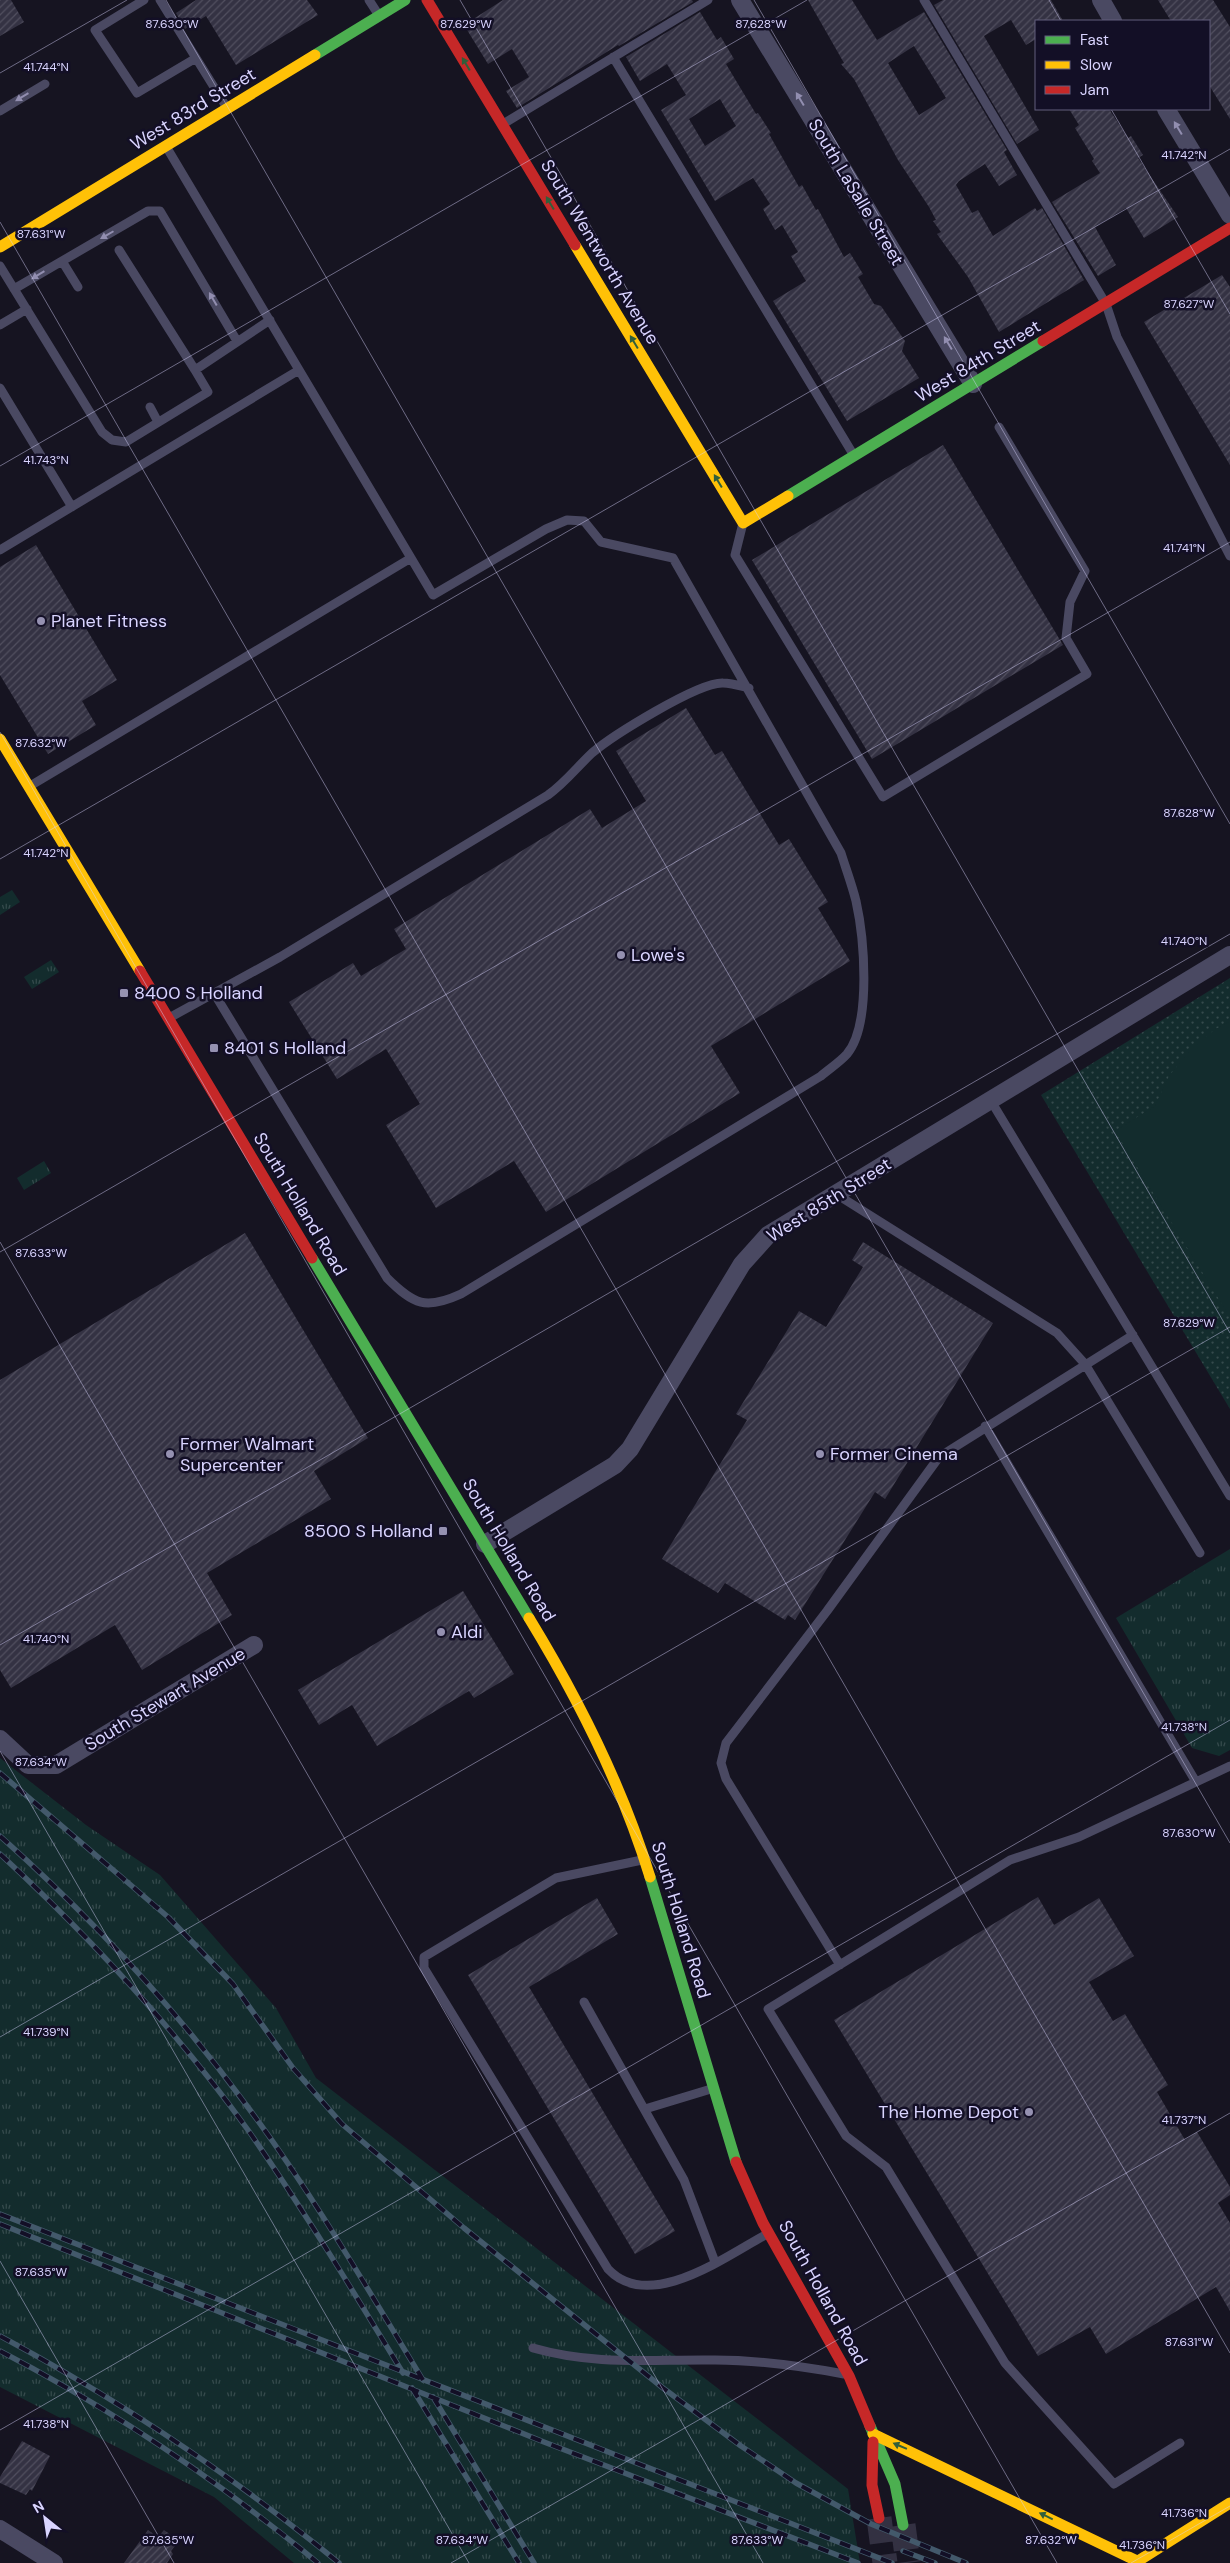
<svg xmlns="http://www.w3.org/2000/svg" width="1230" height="2563" font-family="'DM Sans',sans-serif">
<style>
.grass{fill:url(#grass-tufts)}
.park{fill:url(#park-dots)}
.pitch{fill:#132c2d}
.building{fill:url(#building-hatch);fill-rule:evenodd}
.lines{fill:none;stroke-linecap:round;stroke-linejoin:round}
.secondary-tunnel{stroke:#333142;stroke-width:25;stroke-dasharray:25 12;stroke-linecap:butt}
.lane{stroke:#4a4962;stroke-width:9}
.street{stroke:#4a4962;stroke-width:18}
.fast{stroke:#4caf50;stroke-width:11}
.slow{stroke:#ffc107;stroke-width:11}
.jam{stroke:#c62828;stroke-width:11}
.rail-casing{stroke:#43596b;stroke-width:5.5}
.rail{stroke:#130f26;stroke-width:4;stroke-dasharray:11;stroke-linecap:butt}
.oneway{fill:#305f3b}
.oneway2{fill:#928eb0}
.ticks{fill:none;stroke:#d9d4ff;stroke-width:1;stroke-opacity:0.45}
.poi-dot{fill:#9591b1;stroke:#130f26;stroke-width:2}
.labels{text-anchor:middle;stroke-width:5;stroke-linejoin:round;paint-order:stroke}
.street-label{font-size:18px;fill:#d9d4ff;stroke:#130f26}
.poi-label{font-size:18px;fill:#d9d4ff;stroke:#130f26;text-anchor:start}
.ticks-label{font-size:12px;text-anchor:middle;fill:#d9d4ff;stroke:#130f26;stroke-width:5;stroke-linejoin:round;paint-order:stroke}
</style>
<defs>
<pattern id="grass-tufts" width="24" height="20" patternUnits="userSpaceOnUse" patternTransform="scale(1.25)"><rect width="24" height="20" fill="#132c2d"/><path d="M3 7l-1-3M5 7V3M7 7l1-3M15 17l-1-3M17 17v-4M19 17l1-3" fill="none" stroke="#354a4c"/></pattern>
<pattern id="park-dots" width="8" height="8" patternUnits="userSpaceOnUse" patternTransform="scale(1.25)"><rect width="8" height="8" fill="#132c2d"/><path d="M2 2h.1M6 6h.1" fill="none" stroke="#354a4c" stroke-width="1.8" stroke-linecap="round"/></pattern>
<pattern id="building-hatch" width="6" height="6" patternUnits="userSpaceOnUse" patternTransform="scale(1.25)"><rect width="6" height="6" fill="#343243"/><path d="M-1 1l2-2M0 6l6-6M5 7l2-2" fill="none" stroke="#514f5f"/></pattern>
</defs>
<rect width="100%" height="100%" fill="#161421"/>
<!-- grass -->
<path class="grass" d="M12,890L20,902L0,915V897Z
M51,960L59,972L32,989L24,977Z
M44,1161L51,1173L24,1190L17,1178Z
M1230,1549V1750L1219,1756L1192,1748L1116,1618Z
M0,1758L86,1825L160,1875L276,2008L316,2078L848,2489L860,2563H294L214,2497L0,2387Z"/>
<!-- park -->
<path class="park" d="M1230,978V1409L1041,1095Z"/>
<!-- pitch -->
<path class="pitch" d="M1230,1021V1317L1115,1131L1155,1106L1169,1076L1189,1052L1214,1030Z"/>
<!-- building -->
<path class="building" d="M0,0H11L24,22L0,36Z
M196,0H307L318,15L236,65L206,16L185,29L176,13Z
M503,0H692L693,2L619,46L618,45L517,108L506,91L529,77L512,49L488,64L464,25Z
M808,0H852L877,40L924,12L1007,150L1004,152L1017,175L999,186L985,164L959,181L956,185L972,213L978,210L993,236L1035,208L1037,211L1042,208L1084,280L999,332L968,277L937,234L941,232L933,221L936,220L929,207L898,160L854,79L841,64L844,63ZM914,46L946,98L919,115L888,63Z
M943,0H1051L1063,21H1036V39L1026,45L1011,20L984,36L1039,130L1017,144L934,5Z
M1158,0H1213L1230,27V119L1209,85V21H1171Z
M700,12L717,40L721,37L734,59L726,64L756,114L758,113L771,133L769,134L799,187L802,185L816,210L818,209L844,257L850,253L863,274L858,277L874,304L881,306L905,341L902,351L919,378L847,421L773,301L806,281L791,256L798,252L782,225L775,230L763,209L770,204L753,178L715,201L661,110L686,95L667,64L640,81L626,57ZM720,99L736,126L705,146L689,119Z
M1069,109H1109L1128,138L1131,136L1143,155L1138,158L1178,217L1144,238L1126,208L1095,227L1116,265L1098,276L1052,202L1100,173L1092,161L1094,159L1075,128L1079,125Z
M1222,275L1230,287V465L1144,322Z
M943,445L1063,645L872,759L752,560Z
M36,545L117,680L82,701L96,725L48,754L0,675V567Z
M686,708L715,755L722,751L779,845L789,839L828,902L818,908L850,961L711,1046L740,1093L546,1212L514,1161L436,1208L386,1125L420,1104L386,1049L337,1079L289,1002L353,963L361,976L406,949L394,929L590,809L602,828L646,801L616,751Z
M245,1233L368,1438L314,1471L331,1499L207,1573L232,1615L142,1670L115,1625L11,1688L0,1670V1380Z
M863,1242L993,1323L885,1499L875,1492L795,1620L788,1615L785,1620L725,1583L718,1593L662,1559L747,1420L736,1414L799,1311L826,1327L863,1267L852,1260Z
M463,1591L514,1674L474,1698L469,1691L377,1746L352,1705L319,1725L298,1690Z
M1038,1897L1054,1925L1099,1898L1134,1956L1089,1982L1113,2021L1125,2014L1168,2085L1157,2092L1185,2140L1197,2132L1230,2187V2195L1218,2203L1230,2223V2311L1216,2287L1106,2354L1090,2327L1038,2356L834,2020Z
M597,1898L618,1934L529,1987L675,2231L635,2254L468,1975Z
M22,2441L50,2456L32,2491L30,2489L26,2495L0,2483V2477Z
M148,2530L158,2537L164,2530L179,2541L171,2551L173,2554L167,2563H124Z"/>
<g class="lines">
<!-- secondary-tunnel -->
<path class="secondary-tunnel" d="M879,2518L885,2563
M903,2525L908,2563"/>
<!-- lane -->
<path class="lane" d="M144,0L95,30L137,93L196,58
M160,0L227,108
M369,0L378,14
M924,0L1106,304L1117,337L1230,556
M613,57L853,454
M0,111L45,84
M503,124L708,0
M167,148L411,558
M119,250L195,370
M62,261L78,287
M0,266L102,432L112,440L126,442L208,392L195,370L270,320
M14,289L148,211H160L237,341
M0,325L27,309
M0,388L72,507
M150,407L158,422
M743,523L735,555L883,797L1087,674L1066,638L1070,602L1085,571L999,427
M0,550L299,370
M30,786L411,558L433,595L546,529L567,520L584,521L601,542L673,558L841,853C846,869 852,885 856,901C864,937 872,1024 847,1054C840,1062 829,1069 821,1076L461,1294C426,1310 414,1305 387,1278L214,993
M169,1018L280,957L548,795C565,783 577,767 592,753C612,736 698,682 723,683C731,683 741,686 749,688
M991,1101L1230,1496
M836,1194L1057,1333L1085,1364L1200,1553
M985,1426L1196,1782
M642,1860L556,1878L424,1957V1968L608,2269C649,2313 725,2257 767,2234
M840,1965L726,1779L721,1763L726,1743L827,1611L939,1457L1133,1335
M584,2002L684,2180L715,2262
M645,2109L711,2089
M533,2348C596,2366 651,2359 715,2360C758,2360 801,2366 844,2374
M1180,2443L1114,2484L1005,2363L886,2167L846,2136L768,2009L1010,1860L1079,1837L1230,1766"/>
<!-- street -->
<path class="street" d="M740,0L973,384
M1101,0L1113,21
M1166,109L1230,215
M485,1544L615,1465L630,1449L742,1264L768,1235L1230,955
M0,1739L28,1765H56L254,1645
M0,2529L54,2563"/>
<!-- fast -->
<path class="fast" d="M315,55L405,0
M788,496L1043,341
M312,1258L529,1618
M650,1877L736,2162
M870,2426L895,2484L903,2525"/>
<!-- slow -->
<path class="slow" d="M575,245L743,523L788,496
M0,247L315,55
M0,739L140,971
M529,1618C579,1700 622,1785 650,1877
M873,2434L1137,2561
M1135,2563L1230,2503"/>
<!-- jam -->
<path class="jam" d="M427,0L575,245
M1043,341L1230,228
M140,971L312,1258
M736,2162L763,2223L849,2376L870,2426
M873,2442L872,2485L879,2518"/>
<!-- rail casing -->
<g class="rail-casing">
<path id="rail" d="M0,1773L168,1917L233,1984L293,2068L342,2124L464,2228L663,2388L741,2446L796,2483L871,2524L966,2563
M0,1836C91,1917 175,2008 247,2106C312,2193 367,2288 423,2380
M0,1854C91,1938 175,2029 248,2130C303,2209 353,2291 403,2373
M0,2214L892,2563
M0,2224L544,2442L858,2563
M0,2336C121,2401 233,2476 339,2563
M0,2351C113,2410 220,2482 318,2563
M412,2388L519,2563
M433,2397L534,2563
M903,2551L935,2563"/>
</g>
<!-- rail -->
<use href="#rail" class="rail"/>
</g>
<!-- one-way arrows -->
<defs><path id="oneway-solid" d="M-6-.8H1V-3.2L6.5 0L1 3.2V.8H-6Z" transform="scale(1.25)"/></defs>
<g class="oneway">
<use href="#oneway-solid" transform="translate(466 64) rotate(-121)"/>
<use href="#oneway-solid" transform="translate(550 203) rotate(-121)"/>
<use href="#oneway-solid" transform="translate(634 342) rotate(-121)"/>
<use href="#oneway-solid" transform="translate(718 481) rotate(-121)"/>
<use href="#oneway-solid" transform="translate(900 2446) rotate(-157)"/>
<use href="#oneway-solid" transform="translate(1046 2516) rotate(-154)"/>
</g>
<g class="oneway2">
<use href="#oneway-solid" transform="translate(22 97) rotate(149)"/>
<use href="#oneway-solid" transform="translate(800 99) rotate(-121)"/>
<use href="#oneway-solid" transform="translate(1178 128) rotate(-121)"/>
<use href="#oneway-solid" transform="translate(107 235) rotate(150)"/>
<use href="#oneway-solid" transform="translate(38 275) rotate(149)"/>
<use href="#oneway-solid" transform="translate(213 299) rotate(-120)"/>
<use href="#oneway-solid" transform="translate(948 343) rotate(-121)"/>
</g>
<!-- ticks -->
<path class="ticks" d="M166,0L1230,1843M460,0L1230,1333M754,0L1230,824M1049,0L1061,21M0,73L127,0M1111,109L1230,314M0,222L1230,2353M0,466L807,0M0,732L1057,2563M0,859L1230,149M0,1242L763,2563M0,1252L1230,542M0,1645L1230,934M0,1751L469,2563M0,2037L1230,1327M0,2261L174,2563M0,2430L1230,1720M451,2563L1230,2113M1131,2563L1230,2506"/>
<!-- markers -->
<g class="poi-dot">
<circle cx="41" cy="621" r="5"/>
<circle cx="621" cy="955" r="5"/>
<rect x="119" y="988" width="10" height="10" rx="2.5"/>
<rect x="209" y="1043" width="10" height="10" rx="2.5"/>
<circle cx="170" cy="1454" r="5"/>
<circle cx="820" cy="1454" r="5"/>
<rect x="438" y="1526" width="10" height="10" rx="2.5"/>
<circle cx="441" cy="1632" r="5"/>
<circle cx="1029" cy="2112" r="5"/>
</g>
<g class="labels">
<!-- street labels -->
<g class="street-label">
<text transform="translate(193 109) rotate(-31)" y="6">West 83rd Street</text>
<text transform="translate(856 192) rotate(59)" y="6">South LaSalle Street</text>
<text transform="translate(600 252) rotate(59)" y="6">South Wentworth Avenue</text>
<text transform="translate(978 361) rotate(-31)" y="6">West 84th Street</text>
<text transform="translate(829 1200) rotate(-32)" y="6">West 85th Street</text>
<text transform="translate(300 1204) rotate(59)" y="6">South Holland Road</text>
<text transform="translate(509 1550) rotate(59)" y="6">South Holland Road</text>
<text transform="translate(165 1699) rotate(-31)" y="6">South Stewart Avenue</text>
<text transform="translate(681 1920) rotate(73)" y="6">South Holland Road</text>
<text transform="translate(823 2293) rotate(61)" y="6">South Holland Road</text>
</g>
<!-- poi labels -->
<g class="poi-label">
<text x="51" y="627">Planet Fitness</text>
<text x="631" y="961">Lowe's</text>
<text x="134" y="999">8400 S Holland</text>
<text x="224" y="1054">8401 S Holland</text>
<text x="180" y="1450">Former Walmart<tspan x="180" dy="21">Supercenter</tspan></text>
<text x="830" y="1460">Former Cinema</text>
<text x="433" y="1537" text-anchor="end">8500 S Holland</text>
<text x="451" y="1638">Aldi</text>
<text x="1019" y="2118" text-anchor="end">The Home Depot</text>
</g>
</g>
<g class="ticks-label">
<text x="466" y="28">87.629°W</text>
<text x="761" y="28">87.628°W</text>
<text x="172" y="28">87.630°W</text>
<text x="46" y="71">41.744°N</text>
<text x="1184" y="159">41.742°N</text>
<text x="41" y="238">87.631°W</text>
<text x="1189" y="308">87.627°W</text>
<text x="46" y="464">41.743°N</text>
<text x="1184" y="552">41.741°N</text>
<text x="41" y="747">87.632°W</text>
<text x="1189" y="817">87.628°W</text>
<text x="46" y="857">41.742°N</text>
<text x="1184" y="945">41.740°N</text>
<text x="41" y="1257">87.633°W</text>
<text x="1189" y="1327">87.629°W</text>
<text x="46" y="1643">41.740°N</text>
<text x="1184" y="1731">41.738°N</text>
<text x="41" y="1766">87.634°W</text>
<text x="1189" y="1837">87.630°W</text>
<text x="46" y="2036">41.739°N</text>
<text x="1184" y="2124">41.737°N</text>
<text x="41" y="2276">87.635°W</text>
<text x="1189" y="2346">87.631°W</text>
<text x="46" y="2428">41.738°N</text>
<text x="1184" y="2517">41.736°N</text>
<text x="168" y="2544">87.635°W</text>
<text x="462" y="2544">87.634°W</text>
<text x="757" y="2544">87.633°W</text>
<text x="1051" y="2544">87.632°W</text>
<text x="1142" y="2549">41.736°N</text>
</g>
<!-- legend -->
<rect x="1035" y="20" width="175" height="90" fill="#130f26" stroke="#625e7d"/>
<rect x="1045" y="36" width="25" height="8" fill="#4caf50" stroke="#625e7d"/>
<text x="1080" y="45" font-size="15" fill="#d9d4ff">Fast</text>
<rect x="1045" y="61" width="25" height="8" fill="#ffc107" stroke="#625e7d"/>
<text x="1080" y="70" font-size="15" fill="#d9d4ff">Slow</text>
<rect x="1045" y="86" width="25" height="8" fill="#c62828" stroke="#625e7d"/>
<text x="1080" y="95" font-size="15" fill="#d9d4ff">Jam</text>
<!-- north arrow -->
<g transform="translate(45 2518) rotate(330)" stroke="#130f26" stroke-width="4" paint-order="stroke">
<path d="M0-4L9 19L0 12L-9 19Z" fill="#d9d4ff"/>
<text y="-8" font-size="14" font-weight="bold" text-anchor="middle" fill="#d9d4ff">N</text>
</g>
</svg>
